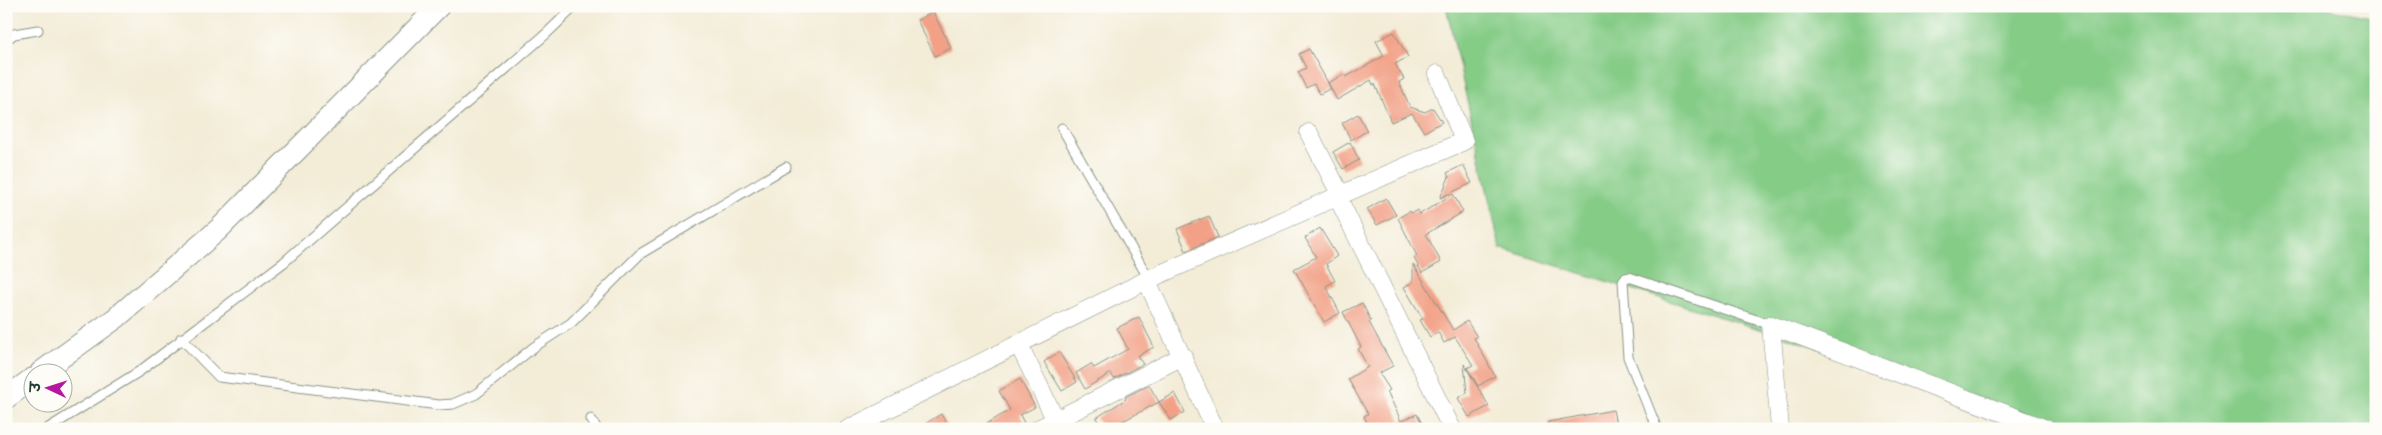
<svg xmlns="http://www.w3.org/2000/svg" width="2382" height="435" font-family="Caveat,'Playpen Sans Deva',sans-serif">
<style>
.green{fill:#85cc87;stroke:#52845e}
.building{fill:#f2a086}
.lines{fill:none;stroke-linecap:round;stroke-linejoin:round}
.service-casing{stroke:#899486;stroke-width:11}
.minor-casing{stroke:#899486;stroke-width:19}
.tertiary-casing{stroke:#899486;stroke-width:23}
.service{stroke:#fff;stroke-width:9}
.minor{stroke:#fff;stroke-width:18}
.tertiary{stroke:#fff;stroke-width:21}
</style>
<rect width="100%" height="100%" fill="#fdfcf7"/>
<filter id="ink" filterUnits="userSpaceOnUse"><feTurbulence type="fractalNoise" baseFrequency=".02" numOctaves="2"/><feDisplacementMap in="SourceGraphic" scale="10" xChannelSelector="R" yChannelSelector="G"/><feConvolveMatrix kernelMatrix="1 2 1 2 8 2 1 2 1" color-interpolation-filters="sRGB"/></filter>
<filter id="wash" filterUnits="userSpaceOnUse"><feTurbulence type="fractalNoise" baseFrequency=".0096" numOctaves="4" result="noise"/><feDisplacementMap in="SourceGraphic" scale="20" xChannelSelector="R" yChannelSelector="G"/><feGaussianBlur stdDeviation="1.12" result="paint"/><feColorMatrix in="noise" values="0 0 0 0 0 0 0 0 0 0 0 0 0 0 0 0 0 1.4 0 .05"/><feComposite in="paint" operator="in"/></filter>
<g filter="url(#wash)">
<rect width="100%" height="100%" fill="#f3ecd7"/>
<!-- green -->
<path class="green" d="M1446,6H2316L2376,18V429H2079L1500,248Z"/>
<g id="blocks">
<!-- building -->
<path class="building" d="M933,12L951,48L935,56L917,20Z
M1394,32L1408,57L1395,64L1404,79L1399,82L1410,107L1425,112L1433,108L1442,122L1424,132L1412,113L1391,122L1375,84L1373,85L1371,80L1337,100L1328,83L1344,74L1346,77L1384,56L1376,41Z
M1309,49L1331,88L1320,94L1314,84L1306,88L1298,72L1306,68L1299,54Z
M1358,114L1367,131L1351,140L1342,123Z
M1350,142L1359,160L1343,169L1333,152Z
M1463,165L1472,183L1440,198L1449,177L1447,173Z
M1453,194L1463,212L1426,234L1441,262L1422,273L1414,258L1417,256L1398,218L1410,211L1411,213L1418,210L1420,214Z
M1386,198L1396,215L1377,225L1367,209Z
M1209,216L1218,237L1186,251L1177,229Z
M1320,228L1337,256L1326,264L1335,281L1326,286L1340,313L1324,322L1294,269L1316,257L1305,238Z
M1413,264L1453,330L1467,321L1477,337L1474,338L1495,376L1478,386L1467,368L1473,365L1455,337L1444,343L1438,332L1430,337L1420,320L1423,319L1404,287L1413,282Z
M1362,303L1371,321L1369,322L1393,366L1379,373L1390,390L1387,391L1401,421L1417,414L1425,429H1370L1364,416L1368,414L1348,379L1368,367L1358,349L1361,347L1343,312Z
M1139,317L1154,347L1137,356L1143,364L1114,379L1111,373L1085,389L1076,373L1091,364L1094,368L1128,349L1117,328Z
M1059,352L1077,382L1062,391L1044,362Z
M1464,364L1489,406L1469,417L1458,398L1467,393Z
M1020,379L1035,407L1020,415L1027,429H978L1010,410L999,391Z
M1149,385L1159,402L1121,422L1126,429H1103L1096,418L1126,399L1125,397Z
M1175,393L1185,412L1171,420L1159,402Z
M1613,410L1617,429H1548V422Z
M941,414L950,429H917Z"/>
</g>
</g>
<g filter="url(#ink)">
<use href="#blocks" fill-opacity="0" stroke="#899486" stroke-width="1"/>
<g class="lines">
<!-- service casing -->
<g class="service-casing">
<path id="service" d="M6,40L14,34L38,30
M1062,128L1149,279
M181,338L219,377L439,405L453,404L476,394L534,347L571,323L640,254L786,167
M591,419L597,429
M47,429L140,371L283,263L546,34L575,6
M1657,429L1628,357L1623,281L1625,278L1629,277L1771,325"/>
</g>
<!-- minor casing -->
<g class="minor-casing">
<path id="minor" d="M1309,133L1341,196
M1338,198L1452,429
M1147,281L1215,429
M1019,345L1060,429
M848,429L1149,279L1464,141L1437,74
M1038,429L1183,356
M1780,429L1771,325L2046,429"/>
</g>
<!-- tertiary casing -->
<g class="tertiary-casing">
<path id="tertiary" d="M41,372L116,318L219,229L439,6
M6,398L32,379"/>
</g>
<!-- service -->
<use href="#service" class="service"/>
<!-- minor -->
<use href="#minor" class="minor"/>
<!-- tertiary -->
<use href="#tertiary" class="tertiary"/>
</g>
</g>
<!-- margin -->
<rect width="2382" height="435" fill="none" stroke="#fdfcf7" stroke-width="25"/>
<!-- north arrow -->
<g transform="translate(48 388) rotate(274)"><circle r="24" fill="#fdfcf7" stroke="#a4b0a9"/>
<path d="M0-4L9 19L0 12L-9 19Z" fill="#b5179e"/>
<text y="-8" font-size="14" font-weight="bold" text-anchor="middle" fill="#1f3d34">उ</text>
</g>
</svg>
